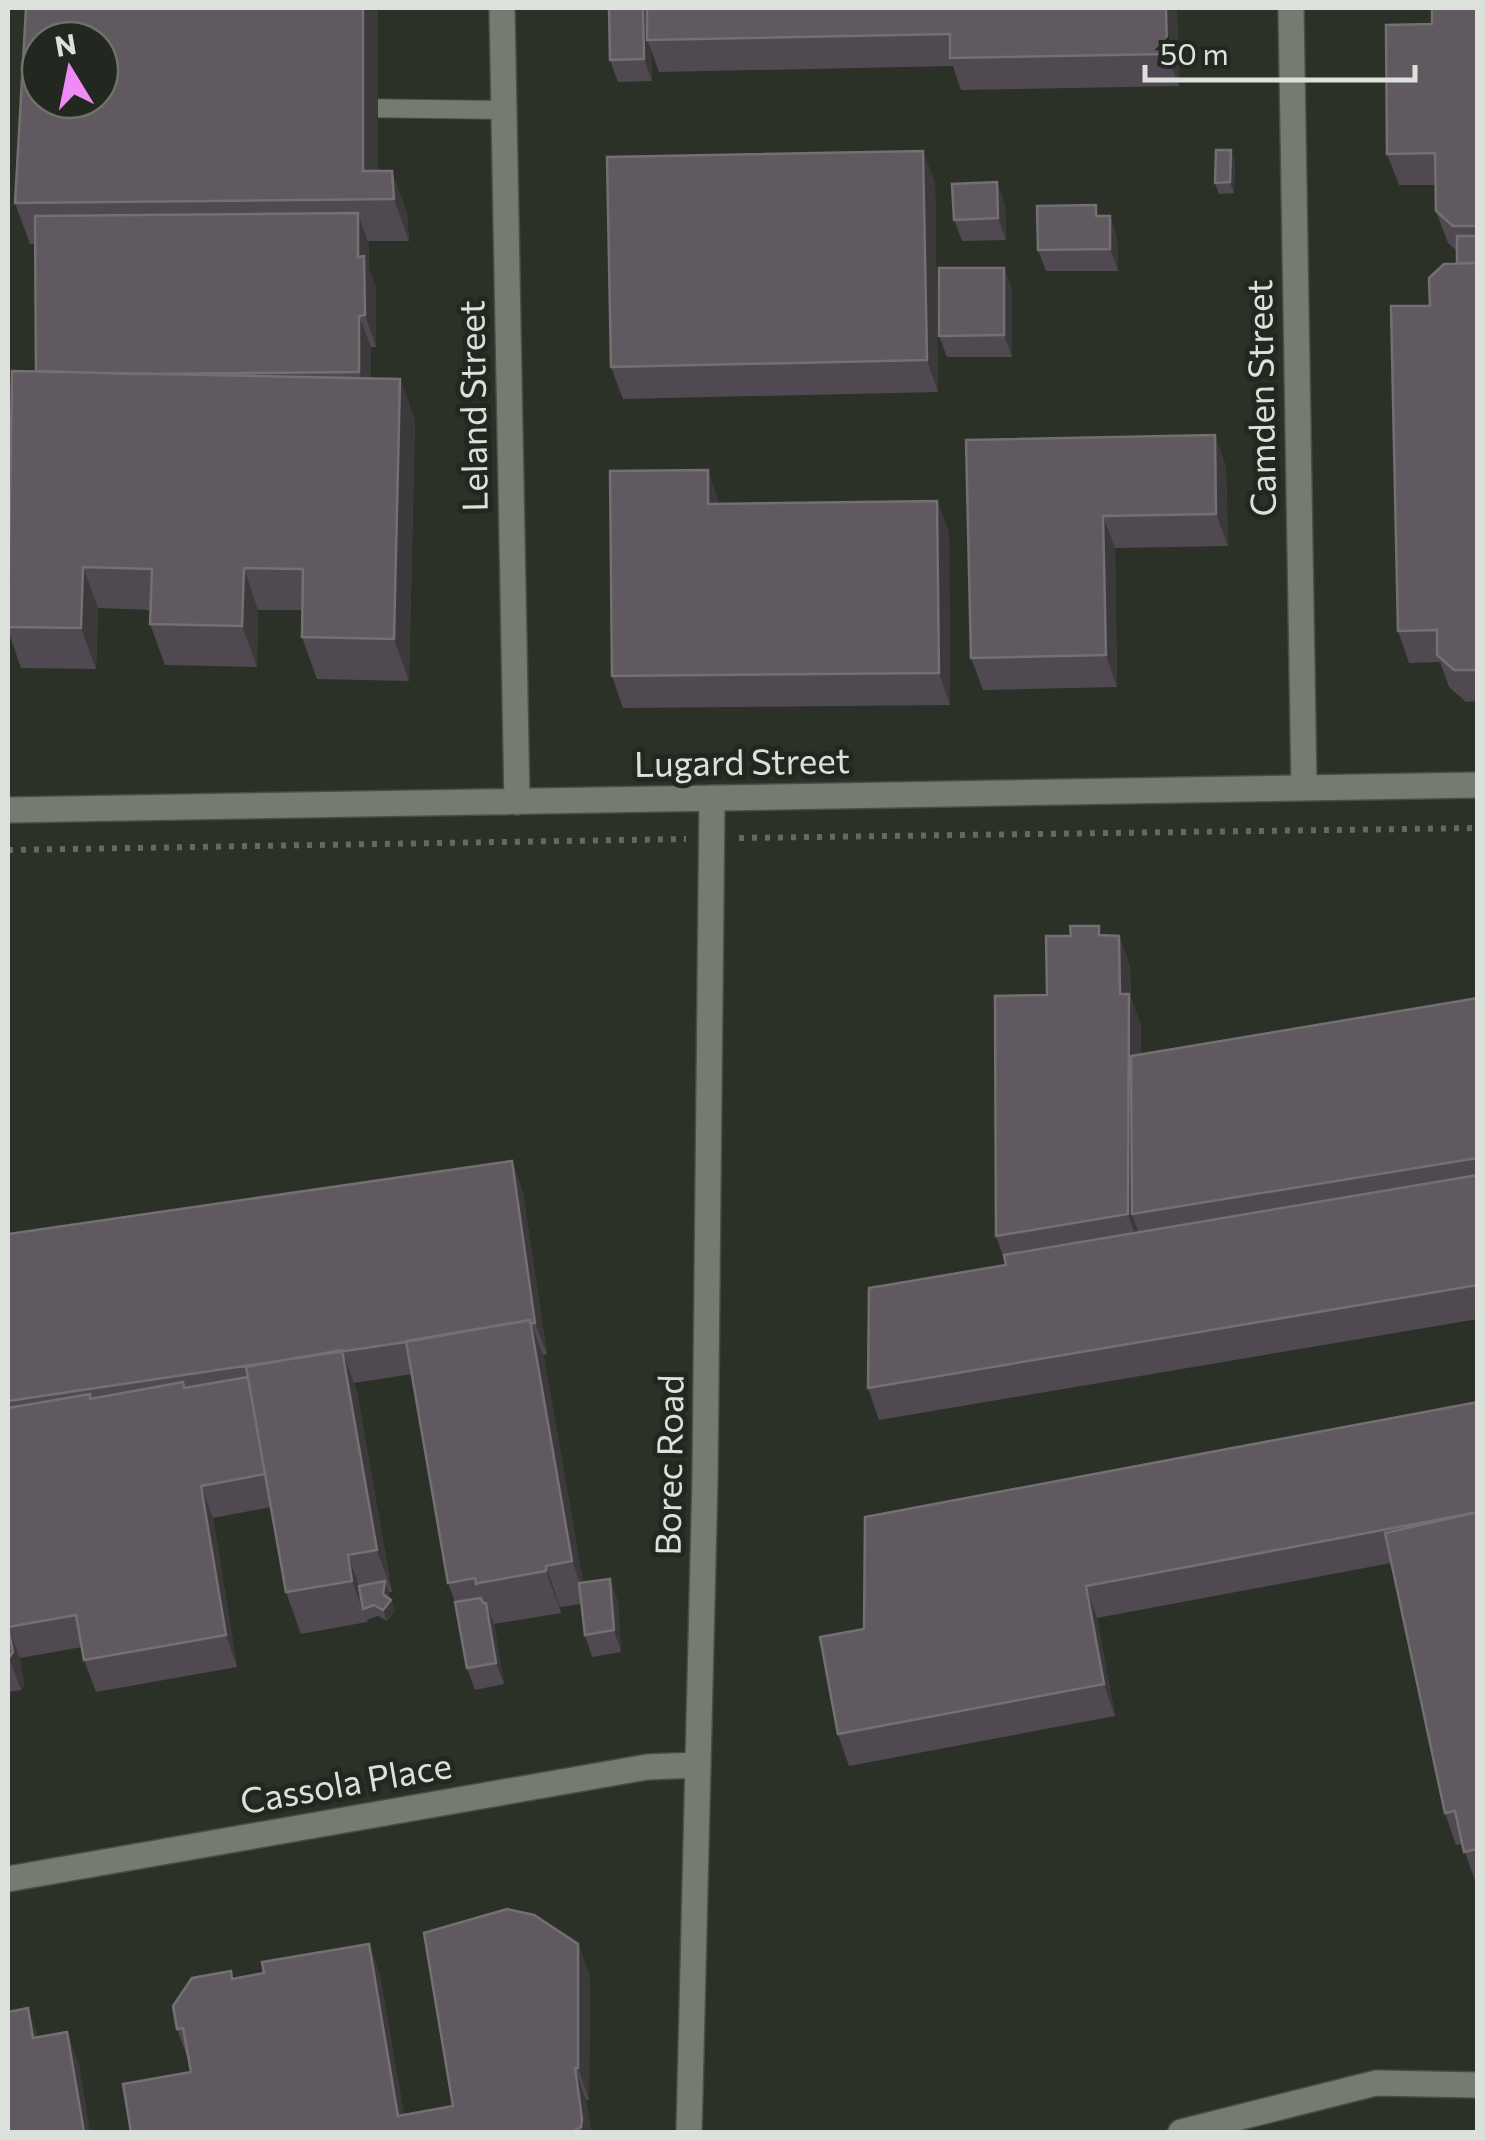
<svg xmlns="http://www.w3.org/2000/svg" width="1485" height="2140" font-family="Commissioner,sans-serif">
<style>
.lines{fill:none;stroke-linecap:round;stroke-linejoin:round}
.service-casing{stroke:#484d46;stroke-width:20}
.minor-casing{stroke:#484d46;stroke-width:28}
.path{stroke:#646961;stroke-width:6;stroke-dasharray:5 8;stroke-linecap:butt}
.service{stroke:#757b71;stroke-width:18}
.minor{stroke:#757b71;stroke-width:25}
.wall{fill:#514951}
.shaded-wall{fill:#3c393b}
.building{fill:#605a60;stroke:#736f73;stroke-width:2.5;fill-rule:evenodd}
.labels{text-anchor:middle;stroke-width:10;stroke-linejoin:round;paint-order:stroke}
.street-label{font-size:35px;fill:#dde1db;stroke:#22281f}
</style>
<rect width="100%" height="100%" fill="#2c3128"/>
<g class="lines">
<!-- service casing -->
<g class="service-casing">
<path id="service" d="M354,108L504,110"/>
</g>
<!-- minor casing -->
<g class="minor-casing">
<path id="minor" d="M502,8L517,802
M1291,8L1304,788
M8,810L1478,785
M8,1879L647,1767L698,1765
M689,2132L705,1478L712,798
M1181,2132L1376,2083L1478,2085"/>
</g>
<!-- path -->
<path class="path" d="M739,838L1478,828
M8,850L686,839"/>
<!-- service -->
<use href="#service" class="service"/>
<!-- minor -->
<use href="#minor" class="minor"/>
</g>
<!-- wall -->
<path class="wall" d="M378,8V171L407,212L409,241H368L369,245V270L376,288V347H371V378L400,379L415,420L409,681L317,679L302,637V610H258L257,667L165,665L150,624L151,610L98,608L96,669L21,668L8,630V570L36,371L35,244H30L15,203Z
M609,8H1177L1179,86L961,90L953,66L659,72L651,50L652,81L618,82L610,60Z
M1478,8V701L1466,702L1449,687L1440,662L1409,663L1398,631L1430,306L1457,263V251L1448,243L1436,211L1435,185H1399L1387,154L1432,24Z
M1231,150L1235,161L1234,193L1219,194L1215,183Z
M935,182L938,392L623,399L611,367Z
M1005,204L1006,240L962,241L954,220Z
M1100,216H1110L1117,238L1118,271H1046L1038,250Z
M1004,268L1012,290V357H947L939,336Z
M1215,435L1226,467L1228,546L1115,548L1117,687L983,690L971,658L966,440Z
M937,501L949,533L950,705L623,708L612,676L719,502V504Z
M1102,935L1119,936L1130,967L1131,998L1141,1026V1054L1478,998V1319L879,1420L868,1388L1006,1265L996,1236L1047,995Z
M512,1161L523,1193L547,1354L543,1355L583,1582L618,1601L621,1652L592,1657L585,1635L581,1604L560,1607L561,1613L494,1624L504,1684L475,1690L467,1668L455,1602L448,1583L412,1374L354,1383L357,1392L392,1592H389L388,1597L391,1600L395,1611L387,1621L378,1616L367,1620V1622L301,1634L286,1592L271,1507L213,1518L237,1667L96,1692L84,1660L82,1647L20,1658L24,1684L21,1690L8,1692V1234Z
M1478,1402V1883H1476L1462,1844L1456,1845L1445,1813L1391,1563L1097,1618L1115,1716L849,1766L838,1734L864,1629Z
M369,1944L380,1976L404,2115L453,2106L578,1944L590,1976L589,2100H586L591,2132H131L191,2072L189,2061L177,2029L234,1979L264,1973Z"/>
<!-- shaded-wall -->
<path class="shaded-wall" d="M363,8H378V200L363,171Z
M643,8H647V40L651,50L652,81L644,59Z
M1166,8H1177L1179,86L1167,54Z
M1231,150L1235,161L1234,193L1230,182Z
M923,151L935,182L938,392L927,360Z
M392,171L407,212L409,241L394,199Z
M997,182L1005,204L1006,240L998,218Z
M358,213L369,245V270L376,288V347L365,315L358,257Z
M1110,216L1117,238L1118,271L1110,249Z
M1004,268L1012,290V357L1004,335Z
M359,316L371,347V404L359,372Z
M400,379L415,420L409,681L394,639Z
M1215,435L1226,467L1228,546L1216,514Z
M708,470L719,502V536L708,504Z
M937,501L949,533L950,705L939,673Z
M1103,516L1115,548L1117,687L1106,655Z
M83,567L98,608L96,669L81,628Z
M244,568L258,610L257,667L242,626Z
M1119,936L1130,967L1131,998L1141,1026L1140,1213L1132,1214L1139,1234V1246L1128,1214Z
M512,1161L523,1193L547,1354L535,1323Z
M530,1320L545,1361L587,1603L572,1561Z
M342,1350L357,1392L392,1592L377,1550Z
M201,1486L213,1518L237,1667L226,1635Z
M348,1555L363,1597V1609L367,1622L352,1581Z
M546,1566L560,1607L561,1613L546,1571Z
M610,1579L618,1601L621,1652L614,1630Z
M385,1581L389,1592L387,1604L383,1594Z
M1086,1586L1097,1618L1115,1716L1104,1684Z
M391,1600L395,1611L387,1621L383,1610Z
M486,1603L494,1624L504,1684L496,1663Z
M8,1627L20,1658L24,1684L21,1690L9,1658Z
M369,1944L380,1976L407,2132L398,2116Z
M578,1944L590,1976L589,2100L578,2068Z
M28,2008L39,2040L33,2038Z
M67,2032L79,2064L90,2132H84Z
M575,2068L586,2100L591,2132H583L581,2127Z"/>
<!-- building -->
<path class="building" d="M26,8H363V171H392L394,199L15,203ZM40,40H100V100H40Z
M609,8H643L644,59L610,60Z
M647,8H1166L1167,54L950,58V34L647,40Z
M1432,8H1478V226H1453L1436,211L1435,153L1387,154L1386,25L1432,24Z
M1216,150H1231L1230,182L1215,183Z
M923,151L927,360L611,367L607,157Z
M997,182L998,218L954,220L952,184Z
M1096,205V216H1110V249L1038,250L1037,206Z
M358,213V257L364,256L365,315L359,316V372L137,374L36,371L35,216Z
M1457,236H1478V263H1457Z
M1478,263V670H1454L1437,655V630L1398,631L1391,306H1430L1429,278L1444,264Z
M939,268H1004V335L939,336Z
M12,371L400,379L394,639L302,637L303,569L244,568L242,626L150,624L152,569L83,567L81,628L8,627Z
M1215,435L1216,514L1103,516L1106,655L971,658L966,440Z
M708,470V504L937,501L939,673L612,676L610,471Z
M1070,926H1099V935L1119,936L1120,994H1129L1128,1214L996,1236L995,996L1047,995L1046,936H1071Z
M1478,998V1158L1132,1214L1131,1056Z
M512,1161L535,1323H530V1320L406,1342L8,1401V1234Z
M1478,1175V1285L868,1388L869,1288L1006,1265L1004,1255Z
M530,1320L572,1561L546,1566V1571L479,1583L476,1584L475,1578L448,1583L406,1341Z
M342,1350L377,1550L348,1555L352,1581L286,1592L246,1367Z
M248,1377L265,1474L201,1486L226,1635L84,1660L76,1615L8,1627L13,1652L8,1659V1408L90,1394V1399L183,1382L184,1388Z
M1478,1402V1512L1086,1586L1104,1684L838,1734L820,1637L864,1629L865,1517Z
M1478,1512V1849L1464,1852L1455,1811L1445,1813L1385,1533Z
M610,1579L614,1630L585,1635L579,1583Z
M385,1581L383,1594L391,1600L383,1610L374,1605L363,1609L359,1586Z
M481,1598L483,1603H486L496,1663L467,1668L455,1602Z
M507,1909L534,1915L578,1944V2068H575L582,2119L581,2127L572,2132H131L123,2084L191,2072L183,2028L177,2029L173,2006L192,1978L231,1971L232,1979L264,1973L262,1962L369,1944L398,2116L453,2106L424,1933Z
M28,2008L33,2038L67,2032L84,2132H8V2012Z"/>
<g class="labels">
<!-- street labels -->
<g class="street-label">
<text transform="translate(1262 398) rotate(-91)" y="12">Camden Street</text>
<text transform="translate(474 406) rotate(-91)" y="12">Leland Street</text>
<text transform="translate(742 763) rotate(-1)" y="12">Lugard Street</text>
<text transform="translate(670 1465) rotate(-89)" y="12">Borec Road</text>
<text transform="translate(346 1784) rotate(-10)" y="12">Cassola Place</text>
</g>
</g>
<!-- border -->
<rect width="1485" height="2140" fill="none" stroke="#dde1db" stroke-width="20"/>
<!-- north arrow -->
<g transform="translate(70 70) rotate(350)"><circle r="48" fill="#22281f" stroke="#6d726a" stroke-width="2.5"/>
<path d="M0-8L18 38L0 25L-18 38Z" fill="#ef8bf7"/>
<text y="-15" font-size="28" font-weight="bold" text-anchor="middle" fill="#dde1db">N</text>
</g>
<!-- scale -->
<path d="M1145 65v15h270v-15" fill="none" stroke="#dde1db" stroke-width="5"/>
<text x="1160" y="65" font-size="30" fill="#dde1db" stroke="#22281f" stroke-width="8" paint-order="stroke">50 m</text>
</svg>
